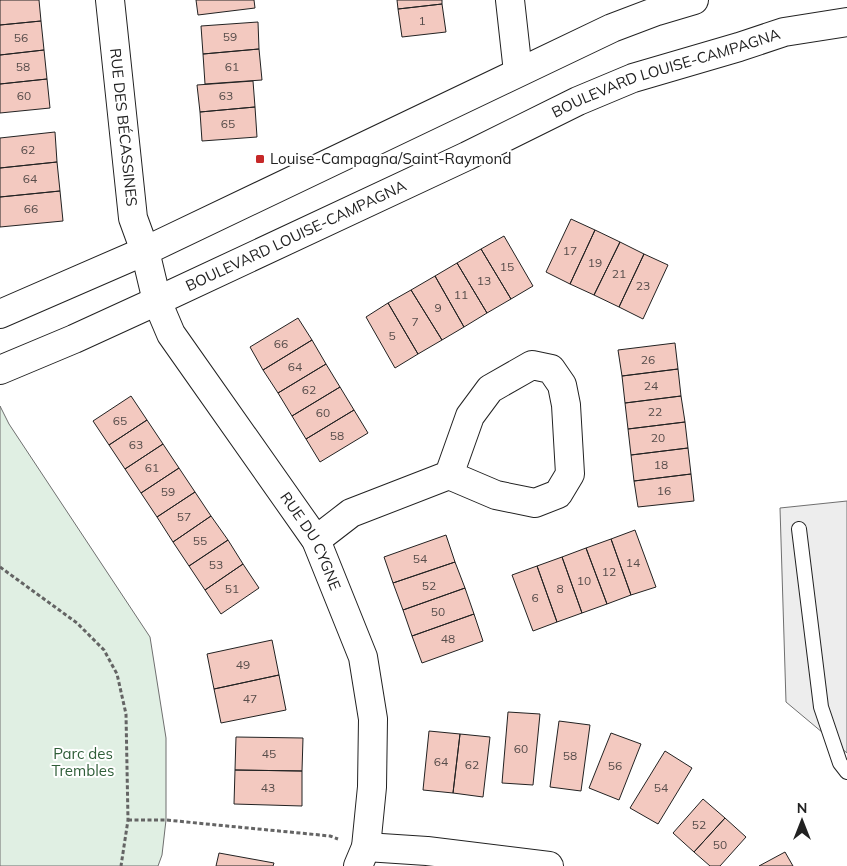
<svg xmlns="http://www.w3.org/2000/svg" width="847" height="866" font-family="Mulish,sans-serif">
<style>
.green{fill:#e0efe3;stroke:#6f6f6f}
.parking{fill:#ededed;stroke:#6f6f6f}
.building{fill:#f3c9c0;stroke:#222}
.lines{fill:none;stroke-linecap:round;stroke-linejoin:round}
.service-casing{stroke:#222;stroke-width:16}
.minor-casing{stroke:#222;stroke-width:30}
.tertiary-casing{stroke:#222;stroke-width:30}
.path{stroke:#646464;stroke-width:3;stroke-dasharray:4 2.5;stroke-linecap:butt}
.service{stroke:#fff;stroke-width:14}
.minor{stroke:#fff;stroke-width:28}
.tertiary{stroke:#fff;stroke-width:28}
.poi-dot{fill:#c62828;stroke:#fff;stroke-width:2}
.labels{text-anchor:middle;stroke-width:4;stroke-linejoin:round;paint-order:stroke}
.number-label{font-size:12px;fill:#564c4a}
.street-label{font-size:15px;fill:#222;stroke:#fff}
.poi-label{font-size:15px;fill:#222;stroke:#fff;text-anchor:start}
.park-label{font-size:15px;fill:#2f5e38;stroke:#fff}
</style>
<rect width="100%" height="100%" fill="#fff"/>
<!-- green -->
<path class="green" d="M0,406L9,424L150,637L166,738V820L162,855L158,866H0Z"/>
<!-- parking -->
<path class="parking" d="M847,501V753L786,702L780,508Z"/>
<!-- building -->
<path class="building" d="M0,0H39L41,21L0,25Z
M196,0H254L255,8L198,15Z
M397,0H442V4L398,9Z
M442,4L446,32L402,37L398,9Z
M41,21L44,50L0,55V25Z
M258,22L259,49L203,54L201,26Z
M259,49L262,80L205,84L203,54Z
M44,50L47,79L0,84V55Z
M47,79L50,108L0,113V84Z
M253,81L255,107L200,112L197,85Z
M255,107L257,137L202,141L200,112Z
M55,132L57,162L0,168V138Z
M57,162L60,191L0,197V168Z
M60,191L63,221L0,227V197Z
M571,219L595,230L570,284L546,272Z
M595,230L620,242L594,295L570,284Z
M504,236L533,286L511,299L481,249Z
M620,242L644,254L619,307L594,295Z
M481,249L511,299L487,313L457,263Z
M644,254L668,265L643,319L619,307Z
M457,263L487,313L464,327L435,276Z
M435,276L464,327L442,340L411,290Z
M411,290L442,340L418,354L388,303Z
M388,303L418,354L395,368L366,317Z
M298,318L312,340L263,370L250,347Z
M312,340L326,364L278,393L263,370Z
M675,343L678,369L622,376L618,350Z
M326,364L340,387L292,416L278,393Z
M678,369L681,396L625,403L622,376Z
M340,387L354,410L306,439L292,416Z
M131,396L147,420L109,445L93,421Z
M681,396L685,422L628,429L625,403Z
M354,410L368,433L320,462L306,439Z
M147,420L163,444L125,469L109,445Z
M685,422L688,448L631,455L628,429Z
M163,444L179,468L141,493L125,469Z
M688,448L691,474L634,481L631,455Z
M179,468L195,492L157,517L141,493Z
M691,474L694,501L638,507L634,481Z
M195,492L211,516L173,542L157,517Z
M211,516L228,540L189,566L173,542Z
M635,530L656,587L631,595L611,539Z
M446,535L455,562L393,583L384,557Z
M611,539L631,595L607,604L586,548Z
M228,540L243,564L205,590L189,566Z
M586,548L607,604L582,613L562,557Z
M562,557L582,613L557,622L537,566Z
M455,562L465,588L403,610L393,583Z
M243,564L259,588L221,614L205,590Z
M537,566L557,622L533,631L512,575Z
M465,588L474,614L412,636L403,610Z
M474,614L483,641L422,663L412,636Z
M272,640L279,675L214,689L207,654Z
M279,675L286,710L221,723L214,689Z
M508,712L540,714L533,785L502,783Z
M559,721L590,725L581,791L550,787Z
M429,731L460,734L453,793L423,790Z
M611,733L641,744L619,800L589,788Z
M460,734L490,737L483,797L453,793Z
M236,737L303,738L302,771L235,770Z
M665,751L692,768L658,824L630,808Z
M235,770L302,771V806L234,804Z
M703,799L725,818L694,852L673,833Z
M725,818L746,837L720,866H710L694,852Z
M785,852L793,866H759Z
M219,853L274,863L273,866H216Z"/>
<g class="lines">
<!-- service casing -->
<g class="service-casing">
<path id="service" d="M799,529L821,707L840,763L847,772"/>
</g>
<!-- minor casing -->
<g class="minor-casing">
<g id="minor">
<path id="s1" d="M110,0L133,218L145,251L157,301L171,334L316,540L363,657L373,719L372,787L366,847L358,866"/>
<path d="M510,0L518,72"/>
<path d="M316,540L351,513L449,475L496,495L535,503L558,494L570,474L566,405L562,385L551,369L532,365L490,389L470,416L449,475"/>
<path d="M366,847L427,851L549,866"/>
</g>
</g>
<!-- tertiary casing -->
<g class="tertiary-casing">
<g id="tertiary">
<path d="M0,314L145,251L612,28L657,11L694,0"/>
<path id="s2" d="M0,370L74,339L157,301L467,156L578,101L633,78L739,47L784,32L847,22"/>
</g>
</g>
<!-- path -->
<path class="path" d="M0,567L77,623L104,650L117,674L126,714L128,820L121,866
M128,820H166L330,836L338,839"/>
<!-- service -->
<use href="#service" class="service"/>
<!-- minor -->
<use href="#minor" class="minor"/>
<!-- tertiary -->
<use href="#tertiary" class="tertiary"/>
</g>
<!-- markers -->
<rect class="poi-dot" x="255" y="154" width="10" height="10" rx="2.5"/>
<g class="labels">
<!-- number labels -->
<g class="number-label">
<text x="422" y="25">1</text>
<text x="230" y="41">59</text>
<text x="21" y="42">56</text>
<text x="23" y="71">58</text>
<text x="232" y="71">61</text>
<text x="24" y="100">60</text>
<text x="226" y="100">63</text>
<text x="228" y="128">65</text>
<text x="28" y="154">62</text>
<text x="30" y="183">64</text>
<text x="31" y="213">66</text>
<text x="570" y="255">17</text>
<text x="595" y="267">19</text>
<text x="507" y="271">15</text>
<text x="619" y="278">21</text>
<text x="484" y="285">13</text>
<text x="643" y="290">23</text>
<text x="461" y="299">11</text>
<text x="438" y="312">9</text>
<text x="415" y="326">7</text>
<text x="392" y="340">5</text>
<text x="281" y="348">66</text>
<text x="648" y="364">26</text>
<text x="295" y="371">64</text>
<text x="651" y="390">24</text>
<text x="309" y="394">62</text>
<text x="655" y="416">22</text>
<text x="323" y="417">60</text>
<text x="120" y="425">65</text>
<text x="337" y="440">58</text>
<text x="658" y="442">20</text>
<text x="136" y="449">63</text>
<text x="661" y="469">18</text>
<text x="152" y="472">61</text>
<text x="664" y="495">16</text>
<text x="168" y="496">59</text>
<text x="184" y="521">57</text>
<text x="200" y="545">55</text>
<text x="420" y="563">54</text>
<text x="633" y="567">14</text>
<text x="216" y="569">53</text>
<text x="609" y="576">12</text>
<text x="584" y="585">10</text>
<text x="429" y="590">52</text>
<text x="232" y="593">51</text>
<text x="560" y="593">8</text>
<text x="535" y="602">6</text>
<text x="438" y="616">50</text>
<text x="448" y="643">48</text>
<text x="243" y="669">49</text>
<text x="250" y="703">47</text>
<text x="521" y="753">60</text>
<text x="269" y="758">45</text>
<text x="570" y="760">58</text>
<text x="441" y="766">64</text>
<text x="472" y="769">62</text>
<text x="615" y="770">56</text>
<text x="268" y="792">43</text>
<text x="661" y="792">54</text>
<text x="699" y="829">52</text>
<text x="720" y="849">50</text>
</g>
<!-- street labels -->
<g class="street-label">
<text dy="5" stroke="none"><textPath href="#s2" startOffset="730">BOULEVARD LOUISE-CAMPAGNA</textPath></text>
<text dy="5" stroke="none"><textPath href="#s1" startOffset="128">RUE DES BÉCASSINES</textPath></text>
<text dy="5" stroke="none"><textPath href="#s2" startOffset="325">BOULEVARD LOUISE-CAMPAGNA</textPath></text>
<text dy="5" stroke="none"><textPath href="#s1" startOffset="592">RUE DU CYGNE</textPath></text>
</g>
<!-- poi labels -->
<g class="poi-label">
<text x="270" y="164">Louise-Campagna/Saint-Raymond</text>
</g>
<!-- park labels -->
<g class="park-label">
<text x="83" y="759">Parc des<tspan x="83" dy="17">Trembles</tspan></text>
</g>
</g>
<!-- north arrow -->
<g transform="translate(802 821)" stroke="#ffffff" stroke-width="4" paint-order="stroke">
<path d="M0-4L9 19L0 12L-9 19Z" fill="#222222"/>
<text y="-8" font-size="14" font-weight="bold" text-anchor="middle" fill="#222222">N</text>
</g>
</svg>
